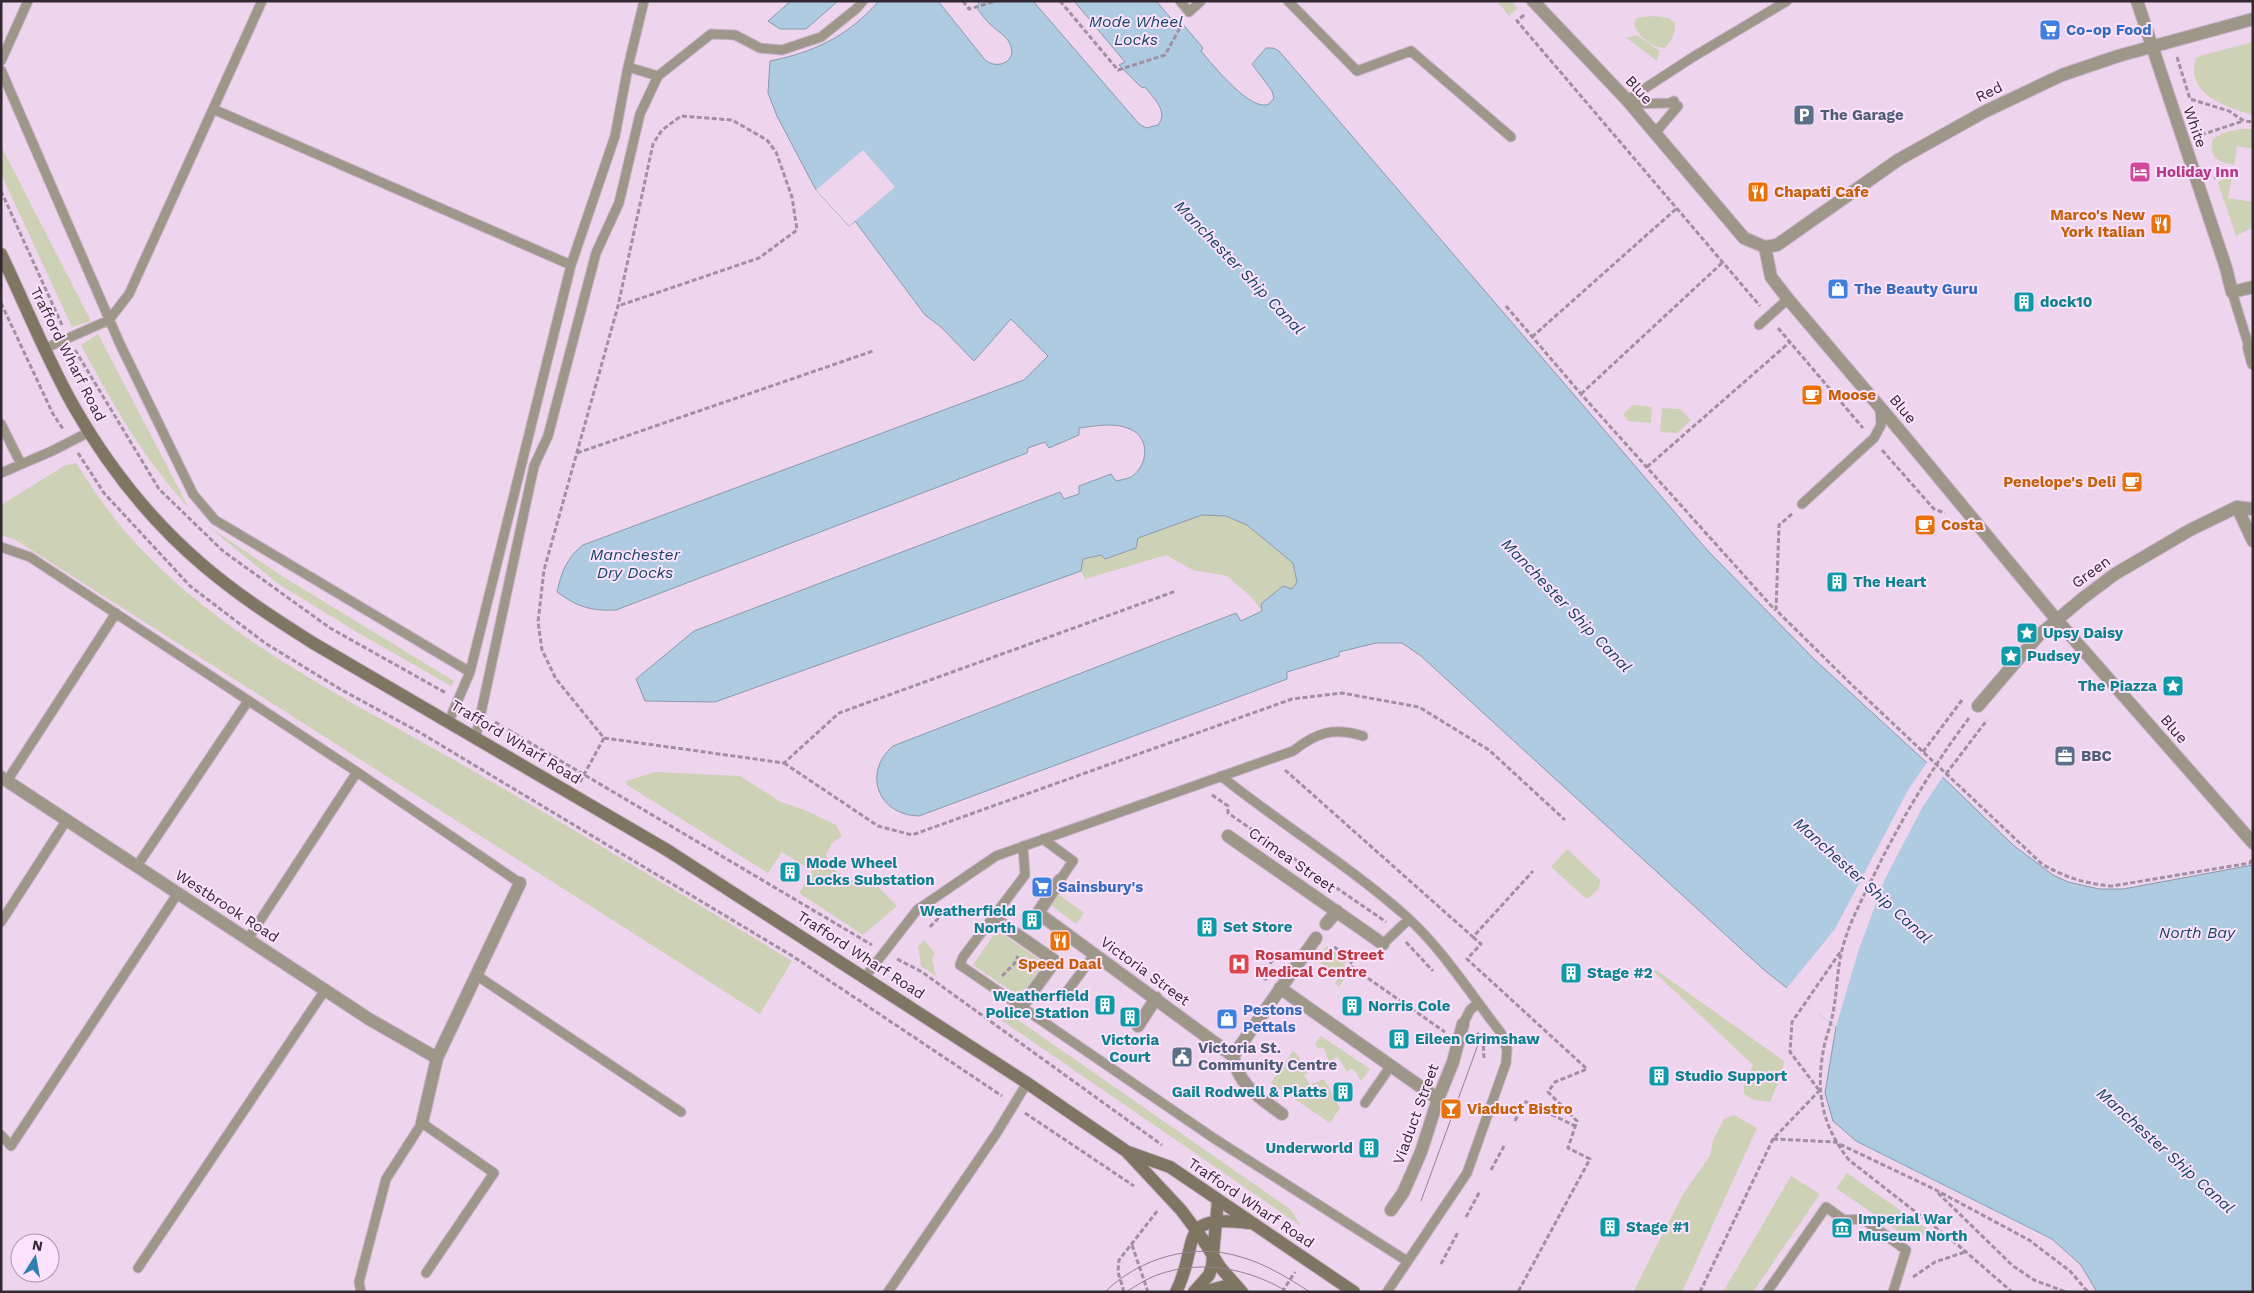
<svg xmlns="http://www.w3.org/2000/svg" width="2254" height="1293" font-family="'Work Sans',sans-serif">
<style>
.green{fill:#cdd1b5}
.water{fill:#aecbe1;stroke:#899aac}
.pier{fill:#efd4ee}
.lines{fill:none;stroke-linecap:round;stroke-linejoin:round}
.lane-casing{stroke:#c9b2c8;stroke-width:11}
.street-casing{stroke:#c9b2c8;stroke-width:14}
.secondary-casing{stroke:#c9b2c8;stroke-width:14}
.path{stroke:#a38fa2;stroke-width:3;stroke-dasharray:5 2.5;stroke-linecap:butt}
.lane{stroke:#9d978a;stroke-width:9}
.street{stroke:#9d978a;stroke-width:12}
.secondary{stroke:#7e7562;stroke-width:12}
.tram{stroke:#958294;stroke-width:1}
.labels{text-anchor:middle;stroke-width:4;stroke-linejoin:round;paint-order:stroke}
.shop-label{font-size:15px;font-weight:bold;fill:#366cbe;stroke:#fce2fc;text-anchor:start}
.street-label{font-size:15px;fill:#322832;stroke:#fce2fc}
.service-label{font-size:15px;font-weight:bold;fill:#4e5e75;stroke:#fce2fc;text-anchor:start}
.hotel-label{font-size:15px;font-weight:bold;fill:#b23c85;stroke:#fce2fc;text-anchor:start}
.food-label{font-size:15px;font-weight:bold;fill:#c56008;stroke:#fce2fc;text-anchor:start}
.culture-label{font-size:15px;font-weight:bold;fill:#0d838f;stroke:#fce2fc;text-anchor:start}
.health-label{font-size:15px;font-weight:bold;fill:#be3a42;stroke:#fce2fc;text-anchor:start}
.water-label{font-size:16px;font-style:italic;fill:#134664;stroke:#fce2fc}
</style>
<rect width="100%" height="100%" fill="#efd4ee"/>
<!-- green -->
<path class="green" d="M1497,1H1512L1517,8L1509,16Z
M1653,16L1669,18L1675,23C1676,31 1672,42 1664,48C1651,47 1639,37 1634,25L1636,18Z
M1636,35L1660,51L1657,61L1627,38Z
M2253,42V115C2227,108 2184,94 2196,58L2203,55Z
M2240,129H2253V149L2237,146L2234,165C2218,161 2208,158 2213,139L2223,133Z
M1,146L91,321L72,327L1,174Z
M2232,176L2228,198L2253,202V227L2236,236L2218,183L2224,178Z
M98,334L178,487L188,507C143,458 112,403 81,345Z
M1632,405L1652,407L1651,423L1628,421L1623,414Z
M1662,408L1680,409L1691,420L1677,433L1660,432Z
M76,463C97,496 121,530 149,557C241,650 362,706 473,771C580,833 686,897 792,961L760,1014L14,539L1,535V505L64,466Z
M1202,515L1226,516L1247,525L1293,563L1297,582L1292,589L1288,587L1262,611L1251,597L1227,576L1193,570L1166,555L1085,579L1081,571L1083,559L1102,555L1106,559L1136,548L1138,538Z
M208,526L282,576L454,681L451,686L360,634L277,583Z
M655,772L740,776L781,802L805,810L836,825L842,836L832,843L826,854L828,861L833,868L849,882L866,874L897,906L863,935L799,893L812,871L782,852L768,873L627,785L626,781Z
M1567,849L1600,880L1599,888L1589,898L1584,897L1551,867Z
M1058,894L1084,913L1076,924L1052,906L1053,900Z
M997,930L1044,963L1020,997L973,965Z
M924,940L935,954L932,959L936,976L921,966L918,946Z
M1327,946L1347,960L1344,965L1350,970L1339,987L1335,984L1339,976L1316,960Z
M1652,970H1656L1784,1061L1782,1073L1770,1102L1754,1100L1744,1094V1085L1753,1065Z
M985,1009L1008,1013L1290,1209L1301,1226Z
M1321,1036L1370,1069L1361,1081L1353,1068L1347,1072L1338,1057L1329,1061L1323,1047L1318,1049L1315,1044Z
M1293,1051L1297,1054L1308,1073L1304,1075L1310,1085L1324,1079L1340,1108L1330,1123L1271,1083Z
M1734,1115L1757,1128L1682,1292H1633L1683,1194L1710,1156L1713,1140L1724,1119Z
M1847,1173L1927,1229L1917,1244L1836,1188Z
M1791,1176L1820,1194L1753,1292H1723Z"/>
<!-- water -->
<path class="water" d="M791,1H838L806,29H780L768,21Z
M879,1H938L985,60C997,70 1018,62 1010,44C1007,36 997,31 991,25C985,20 981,13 976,7L979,4L977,1H1033L1139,124L1146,128L1158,125C1169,111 1153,98 1145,87L1142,88L1119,65L1125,62L1074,1H1156L1176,24L1181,22L1203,48L1201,51C1212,64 1251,113 1269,104L1274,98L1272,91L1252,64L1266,48H1273L1279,51L1708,551L1815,660L1951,785L2013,845L2053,875L2068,882L2099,889H2123L2253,865V1292H2097L2081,1265L2052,1239L1856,1141L1833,1121L1825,1093L1836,1027L1763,969L1421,656L1402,643H1376L1339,652V656L1287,672V679L919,816C878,815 862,773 893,746L1236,613L1241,621L1262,611L1261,604L1283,586L1292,589L1297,582L1293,563L1247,525L1226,516L1202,515L1138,538L1136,548L1105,559L1101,555L1083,559L1081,571L715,702L645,701L636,679L694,631L1060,492L1064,499L1079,494V486L1111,474L1116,481C1120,480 1127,479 1131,477C1148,466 1151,438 1130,429C1115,422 1095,426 1079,428V435L1049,448L1045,442L1028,448L1027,453L616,610C590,611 578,607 557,592C561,573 567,557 583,545L1024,380L1048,356L1011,319L974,361L941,327L925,315L855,221L849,226L816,190L777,116L768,93L770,61C815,52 848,36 879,1Z"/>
<!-- pier -->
<path class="pier" d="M863,150L895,187L849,226L816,190Z
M1928,761L1944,775L1922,808L1885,879L1858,952L1836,1027L1786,989L1835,929L1908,790Z"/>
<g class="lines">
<!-- lane casing -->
<g class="lane-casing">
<path id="lane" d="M1180,1L1189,12L1201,1
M1288,1L1357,71L1411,51L1511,137
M1,61L28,1
M628,67L658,76
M1,70L120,344L193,494L215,520L470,672
M1627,100L1693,57L1787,1
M1630,104L1670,103L1674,101
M213,109L571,265
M1655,133L1678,106
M2232,292L2249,347L2253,346
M1759,325L1788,299
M46,348L109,320L129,294L262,1
M1,424L21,464
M1,473L52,451L89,432
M1802,504L1874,438L1881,425L1880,407
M1,547L30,557L357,772L520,883
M449,721L470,672L571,265L615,136L628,67L644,1
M476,736L534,466L548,436L596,253L619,203L640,114L658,76L711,34L735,35L760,48L782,50L821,37L856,9L863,1
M1221,776C1282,825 1350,866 1408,918C1443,950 1472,996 1501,1033L1507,1049L1506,1063L1467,1173L1387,1292
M7,781L116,613
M1043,839L1073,861L1060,880
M1023,846L1025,875L963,957L960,965L1215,1139L1407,1261
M137,866L248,701
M1,922L66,821
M248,939L357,772
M1383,944L1409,919
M476,975L681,1112
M865,977L917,910L996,856L1293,751C1317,732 1334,727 1363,736
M1068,990L1094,955
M1463,1024L1470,1010L1478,1003
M1365,1103L1390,1067
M1,1135L11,1146L178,893
M138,1268L325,990
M361,1292L359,1282L386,1179L422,1123L494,1173L426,1273
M888,1292L996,1134L1027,1083
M1767,1292L1826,1207L1844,1220L1863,1219L1906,1250L1893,1292"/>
</g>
<!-- street casing -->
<g class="street-casing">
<path id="street" d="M1533,1L1627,100L1744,238L1765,247
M2137,1L2226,268L2232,292L2253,287
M1765,247L1771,277L1788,299L1901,432L2056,619L2253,843
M1765,247L1777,245L1898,160L1984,112L2062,75L2118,56L2253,19
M2249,347L2253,363
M2237,507L2253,541
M1978,706L2039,635L2083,598L2115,574L2190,530L2237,507L2253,509
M1,777L369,1019L437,1058
M1228,836L1383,944
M1060,880L1038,913L1233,1056
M993,918L1055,961L1022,1006
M1326,924L1337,911
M1280,988L1438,1099
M1138,1026L1156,998
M1282,1114C1260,1098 1238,1085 1233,1056L1316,938
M422,1123L437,1058L520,883
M1391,1210L1403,1193L1421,1152L1438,1099L1453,1062L1463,1024"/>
</g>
<!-- secondary casing -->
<g class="secondary-casing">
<path id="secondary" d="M1,254C25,304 46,357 73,405C107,465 152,522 204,566C238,595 275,619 313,643L667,850L1027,1083L1126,1151L1181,1210L1202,1238L1220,1267L1242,1292
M1128,1152L1170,1167L1354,1292
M1176,1292C1201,1243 1174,1213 1249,1223
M1194,1292L1209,1275L1212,1266L1218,1200
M1203,1292L1233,1284"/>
</g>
<!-- path -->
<path class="path" d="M963,1L969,9L996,1
M1060,1L1118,70L1165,55L1182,24
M1524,15L1517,21L1760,306
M2177,57L2190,99L2229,111L2244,121L2253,122
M2201,135L2243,121
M2214,178L2233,172
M1,191L62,325
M1,303L53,414L63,429
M1506,306L1581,394L1775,610
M1778,328L1863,428
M1532,337L1677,208
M75,350L159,489L223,551L330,628L446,693
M1581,394L1723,262
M1882,450L1934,509L1945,513
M78,453L104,493L190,586L265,643L340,689L419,732L794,957L1002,1096
M577,453L873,351
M1647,467L1790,342
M1792,514L1779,525L1776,610L1850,683L2042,864C2064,877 2086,884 2112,886L2250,863L2252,859
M1969,718C1930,770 1898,825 1870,883C1859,905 1848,926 1842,950C1837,970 1837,992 1833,1013C1831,1023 1828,1033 1825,1042C1815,1088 1820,1123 1849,1160L1958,1245L2012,1292
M495,722L872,945
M604,738L784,763L839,713L1176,591
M1923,752L1962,700
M784,763L878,826L912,835L1292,699L1342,693L1419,707L1489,750L1565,820
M1285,770L1473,937L1533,871
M1946,774L1987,720
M580,782L604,738L556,679L542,650L538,622L544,570L618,306L653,144L662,130L681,116L732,120L767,140L776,152L792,197L797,230L759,258L618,306
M1212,795L1228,806V813L1386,922
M930,927L947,909
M1473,937L1481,944L1467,959L1587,1069L1555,1082L1548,1092L1577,1121L1568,1148L1590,1159L1518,1292
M1406,942L1433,971
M1334,947L1353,960L1349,965L1445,1032
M897,959L922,972L1162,1145
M1002,976L1014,964L1018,956
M1267,980L1261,976L1277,954
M1477,1033L1483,1040L1484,1058
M1819,1090L1790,1052L1792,1022L1841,951
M1025,1113L1134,1186
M1515,1121L1524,1101L1577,1127
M1773,1139L1835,1142L1934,1189L2029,1240L2070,1271L2088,1292
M1491,1170L1504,1146
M1938,1193L2013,1266L2034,1280L2066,1292
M1466,1217L1480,1191
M1132,1245L1148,1292
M1441,1264L1458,1232
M1913,1277L1935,1262L1965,1252
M1124,1292L1118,1272L1119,1260L1158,1210
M1282,1292L1295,1272
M1700,1292L1773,1139L1819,1091"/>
<!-- lane -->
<use href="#lane" class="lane"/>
<!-- street -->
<use href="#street" class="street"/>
<!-- secondary -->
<use href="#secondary" class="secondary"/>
<!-- tram -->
<path class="tram" d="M1421,1201L1479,1042
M1105,1292C1139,1258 1194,1242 1241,1257C1266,1264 1288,1278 1310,1292
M1126,1292C1136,1286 1146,1279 1157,1275C1201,1259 1248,1268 1288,1292"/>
</g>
<!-- icons -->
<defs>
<g id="supermarket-square" transform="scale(1.125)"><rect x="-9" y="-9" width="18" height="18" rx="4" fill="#3f7fe0" stroke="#fce2fc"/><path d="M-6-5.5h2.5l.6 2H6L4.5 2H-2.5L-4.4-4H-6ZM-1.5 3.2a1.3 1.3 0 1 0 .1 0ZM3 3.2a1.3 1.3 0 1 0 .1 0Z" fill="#fff"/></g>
<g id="parking-square" transform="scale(1.125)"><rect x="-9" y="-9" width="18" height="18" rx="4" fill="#5c6f8a" stroke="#fce2fc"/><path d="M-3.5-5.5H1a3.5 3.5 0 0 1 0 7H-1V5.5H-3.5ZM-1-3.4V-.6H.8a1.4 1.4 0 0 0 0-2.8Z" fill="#fff"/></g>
<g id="hotel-square" transform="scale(1.125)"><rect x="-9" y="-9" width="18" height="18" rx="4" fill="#d1479c" stroke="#fce2fc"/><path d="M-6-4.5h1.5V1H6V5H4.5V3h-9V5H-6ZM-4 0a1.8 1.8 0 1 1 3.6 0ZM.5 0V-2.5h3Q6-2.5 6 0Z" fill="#fff"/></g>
<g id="restaurant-square" transform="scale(1.125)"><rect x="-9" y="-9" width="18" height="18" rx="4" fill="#e8710a" stroke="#fce2fc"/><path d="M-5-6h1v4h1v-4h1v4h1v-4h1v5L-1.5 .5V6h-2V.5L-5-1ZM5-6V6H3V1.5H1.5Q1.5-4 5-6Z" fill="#fff"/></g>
<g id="shop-square" transform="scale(1.125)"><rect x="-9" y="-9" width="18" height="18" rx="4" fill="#3f7fe0" stroke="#fce2fc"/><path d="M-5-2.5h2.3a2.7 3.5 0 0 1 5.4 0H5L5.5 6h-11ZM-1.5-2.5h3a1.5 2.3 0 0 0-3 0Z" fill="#fff"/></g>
<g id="building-square" transform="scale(1.125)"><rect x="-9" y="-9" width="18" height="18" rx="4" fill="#0f9aa8" stroke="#fce2fc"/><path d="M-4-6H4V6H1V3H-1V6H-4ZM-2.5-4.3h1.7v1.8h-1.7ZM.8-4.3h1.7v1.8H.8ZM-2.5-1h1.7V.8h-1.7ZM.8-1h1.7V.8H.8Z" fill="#fff"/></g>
<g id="cafe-square" transform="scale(1.125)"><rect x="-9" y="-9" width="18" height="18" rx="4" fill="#e8710a" stroke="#fce2fc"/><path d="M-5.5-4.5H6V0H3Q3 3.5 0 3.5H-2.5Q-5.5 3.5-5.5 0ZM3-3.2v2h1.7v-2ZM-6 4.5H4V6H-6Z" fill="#fff"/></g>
<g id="sight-square" transform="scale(1.125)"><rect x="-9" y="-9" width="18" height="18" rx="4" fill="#0f9aa8" stroke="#fce2fc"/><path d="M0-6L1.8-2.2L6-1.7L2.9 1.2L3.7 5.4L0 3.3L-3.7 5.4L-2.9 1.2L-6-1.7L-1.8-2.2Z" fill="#fff"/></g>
<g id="office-square" transform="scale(1.125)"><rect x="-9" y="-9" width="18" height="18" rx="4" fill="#5c6f8a" stroke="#fce2fc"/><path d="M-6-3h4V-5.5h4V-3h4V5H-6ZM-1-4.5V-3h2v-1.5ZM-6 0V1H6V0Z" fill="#fff"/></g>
<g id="hospital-square" transform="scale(1.125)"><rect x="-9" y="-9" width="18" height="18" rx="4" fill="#e0444e" stroke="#fce2fc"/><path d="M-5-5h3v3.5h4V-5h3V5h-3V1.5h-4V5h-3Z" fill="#fff"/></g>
<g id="civic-square" transform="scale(1.125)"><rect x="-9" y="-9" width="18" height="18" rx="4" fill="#5c6f8a" stroke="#fce2fc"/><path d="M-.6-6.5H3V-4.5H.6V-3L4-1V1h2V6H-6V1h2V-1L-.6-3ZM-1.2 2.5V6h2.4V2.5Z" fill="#fff"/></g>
<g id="bar-square" transform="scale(1.125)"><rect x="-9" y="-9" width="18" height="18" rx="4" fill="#e8710a" stroke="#fce2fc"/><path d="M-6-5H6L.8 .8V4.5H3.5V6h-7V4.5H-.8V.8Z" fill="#fff"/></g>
<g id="museum-square" transform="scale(1.125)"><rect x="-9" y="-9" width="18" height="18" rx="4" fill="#0f9aa8" stroke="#fce2fc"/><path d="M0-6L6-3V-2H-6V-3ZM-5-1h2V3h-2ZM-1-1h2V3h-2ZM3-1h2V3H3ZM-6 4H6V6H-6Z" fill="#fff"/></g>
</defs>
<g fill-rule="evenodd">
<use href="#supermarket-square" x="2050" y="30"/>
<use href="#parking-square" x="1804" y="115"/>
<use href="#hotel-square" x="2140" y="172"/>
<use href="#restaurant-square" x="1758" y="192"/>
<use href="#restaurant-square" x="2161" y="224"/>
<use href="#shop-square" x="1838" y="289"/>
<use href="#building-square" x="2024" y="302"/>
<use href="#cafe-square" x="1812" y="395"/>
<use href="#cafe-square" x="2132" y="482"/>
<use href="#cafe-square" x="1925" y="525"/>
<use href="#building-square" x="1837" y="582"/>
<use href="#sight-square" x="2027" y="633"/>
<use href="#sight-square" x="2011" y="656"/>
<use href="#sight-square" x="2173" y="686"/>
<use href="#office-square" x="2065" y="756"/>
<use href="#building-square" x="790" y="872"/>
<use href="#supermarket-square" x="1042" y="887"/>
<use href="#building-square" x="1032" y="920"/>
<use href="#building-square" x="1207" y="927"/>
<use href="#restaurant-square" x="1060" y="941"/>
<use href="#hospital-square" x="1239" y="964"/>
<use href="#building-square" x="1571" y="973"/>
<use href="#building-square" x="1105" y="1005"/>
<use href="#building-square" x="1352" y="1006"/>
<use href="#building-square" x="1130" y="1017"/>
<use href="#shop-square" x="1227" y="1019"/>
<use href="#building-square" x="1399" y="1039"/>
<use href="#civic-square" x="1182" y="1057"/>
<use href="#building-square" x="1659" y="1076"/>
<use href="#building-square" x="1343" y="1092"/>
<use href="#bar-square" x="1451" y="1109"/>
<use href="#building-square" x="1369" y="1148"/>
<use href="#building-square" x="1610" y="1227"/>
<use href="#museum-square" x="1842" y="1228"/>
</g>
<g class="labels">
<!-- shop labels -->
<g class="shop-label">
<text x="2066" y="35">Co-op Food</text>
<text x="1854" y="294">The Beauty Guru</text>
<text x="1058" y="892">Sainsbury's</text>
<text x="1243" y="1015">Pestons<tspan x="1243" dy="17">Pettals</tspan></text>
</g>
<!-- street labels -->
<g class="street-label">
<text transform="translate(1639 90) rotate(48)" y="5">Blue</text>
<text transform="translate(1989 92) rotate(-26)" y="5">Red</text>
<text transform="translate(2195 127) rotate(71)" y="5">White</text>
<text transform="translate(68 354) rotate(63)" y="5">Trafford Wharf Road</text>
<text transform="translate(1903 409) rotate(50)" y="5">Blue</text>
<text transform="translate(2091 572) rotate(-36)" y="5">Green</text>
<text transform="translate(2174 729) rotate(49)" y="5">Blue</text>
<text transform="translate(516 742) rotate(31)" y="5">Trafford Wharf Road</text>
<text transform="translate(1292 860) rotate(35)" y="5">Crimea Street</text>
<text transform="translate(227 906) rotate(33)" y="5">Westbrook Road</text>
<text transform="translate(861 955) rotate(33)" y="5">Trafford Wharf Road</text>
<text transform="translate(1145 971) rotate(36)" y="5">Victoria Street</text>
<text transform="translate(1416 1114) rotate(-70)" y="5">Viaduct Street</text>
<text transform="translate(1251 1203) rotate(34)" y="5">Trafford Wharf Road</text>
</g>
<!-- service labels -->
<g class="service-label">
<text x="1820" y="120">The Garage</text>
<text x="2081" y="761">BBC</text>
<text x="1198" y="1053">Victoria St.<tspan x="1198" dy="17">Community Centre</tspan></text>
</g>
<!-- hotel labels -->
<g class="hotel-label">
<text x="2156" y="177">Holiday Inn</text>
</g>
<!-- food labels -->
<g class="food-label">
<text x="1774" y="197">Chapati Cafe</text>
<text x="2145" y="220" text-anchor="end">Marco's New<tspan x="2145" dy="17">York Italian</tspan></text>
<text x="1828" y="400">Moose</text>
<text x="2116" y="487" text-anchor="end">Penelope's Deli</text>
<text x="1941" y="530">Costa</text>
<text x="1060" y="969" text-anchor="middle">Speed Daal</text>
<text x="1467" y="1114">Viaduct Bistro</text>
</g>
<!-- culture labels -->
<g class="culture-label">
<text x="2040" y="307">dock10</text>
<text x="1853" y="587">The Heart</text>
<text x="2043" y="638">Upsy Daisy</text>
<text x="2027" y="661">Pudsey</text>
<text x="2157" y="691" text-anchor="end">The Piazza</text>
<text x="806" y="868">Mode Wheel<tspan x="806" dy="17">Locks Substation</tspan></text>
<text x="1016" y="916" text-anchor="end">Weatherfield<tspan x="1016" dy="17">North</tspan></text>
<text x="1223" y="932">Set Store</text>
<text x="1587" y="978">Stage #2</text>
<text x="1089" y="1001" text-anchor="end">Weatherfield<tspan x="1089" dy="17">Police Station</tspan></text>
<text x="1368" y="1011">Norris Cole</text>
<text x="1415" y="1044">Eileen Grimshaw</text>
<text x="1130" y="1045" text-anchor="middle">Victoria<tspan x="1130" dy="17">Court</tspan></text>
<text x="1675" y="1081">Studio Support</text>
<text x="1327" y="1097" text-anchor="end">Gail Rodwell &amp; Platts</text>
<text x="1353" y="1153" text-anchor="end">Underworld</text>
<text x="1858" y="1224">Imperial War<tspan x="1858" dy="17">Museum North</tspan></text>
<text x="1626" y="1232">Stage #1</text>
</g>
<!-- health labels -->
<g class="health-label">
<text x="1255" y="960">Rosamund Street<tspan x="1255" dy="17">Medical Centre</tspan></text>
</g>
<!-- water labels -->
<g class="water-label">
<text x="1136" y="27">Mode Wheel<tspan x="1136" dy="18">Locks</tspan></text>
<text transform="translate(1240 267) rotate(46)" y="6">Manchester Ship Canal</text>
<text x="635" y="560">Manchester<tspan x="635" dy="18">Dry Docks</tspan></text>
<text transform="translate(1567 605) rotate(46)" y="6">Manchester Ship Canal</text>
<text transform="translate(1863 880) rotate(42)" y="6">Manchester Ship Canal</text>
<text x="2197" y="938">North Bay</text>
<text transform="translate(2166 1150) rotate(42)" y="6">Manchester Ship Canal</text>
</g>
</g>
<!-- border -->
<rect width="2254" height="1293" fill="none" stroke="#322832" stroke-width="5"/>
<!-- north arrow -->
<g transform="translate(35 1258) rotate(11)"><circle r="24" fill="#fce2fc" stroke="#ab98ab"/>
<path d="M0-4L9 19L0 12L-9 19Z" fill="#2f80b1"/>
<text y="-8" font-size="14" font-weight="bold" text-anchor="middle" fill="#322832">N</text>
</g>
</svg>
